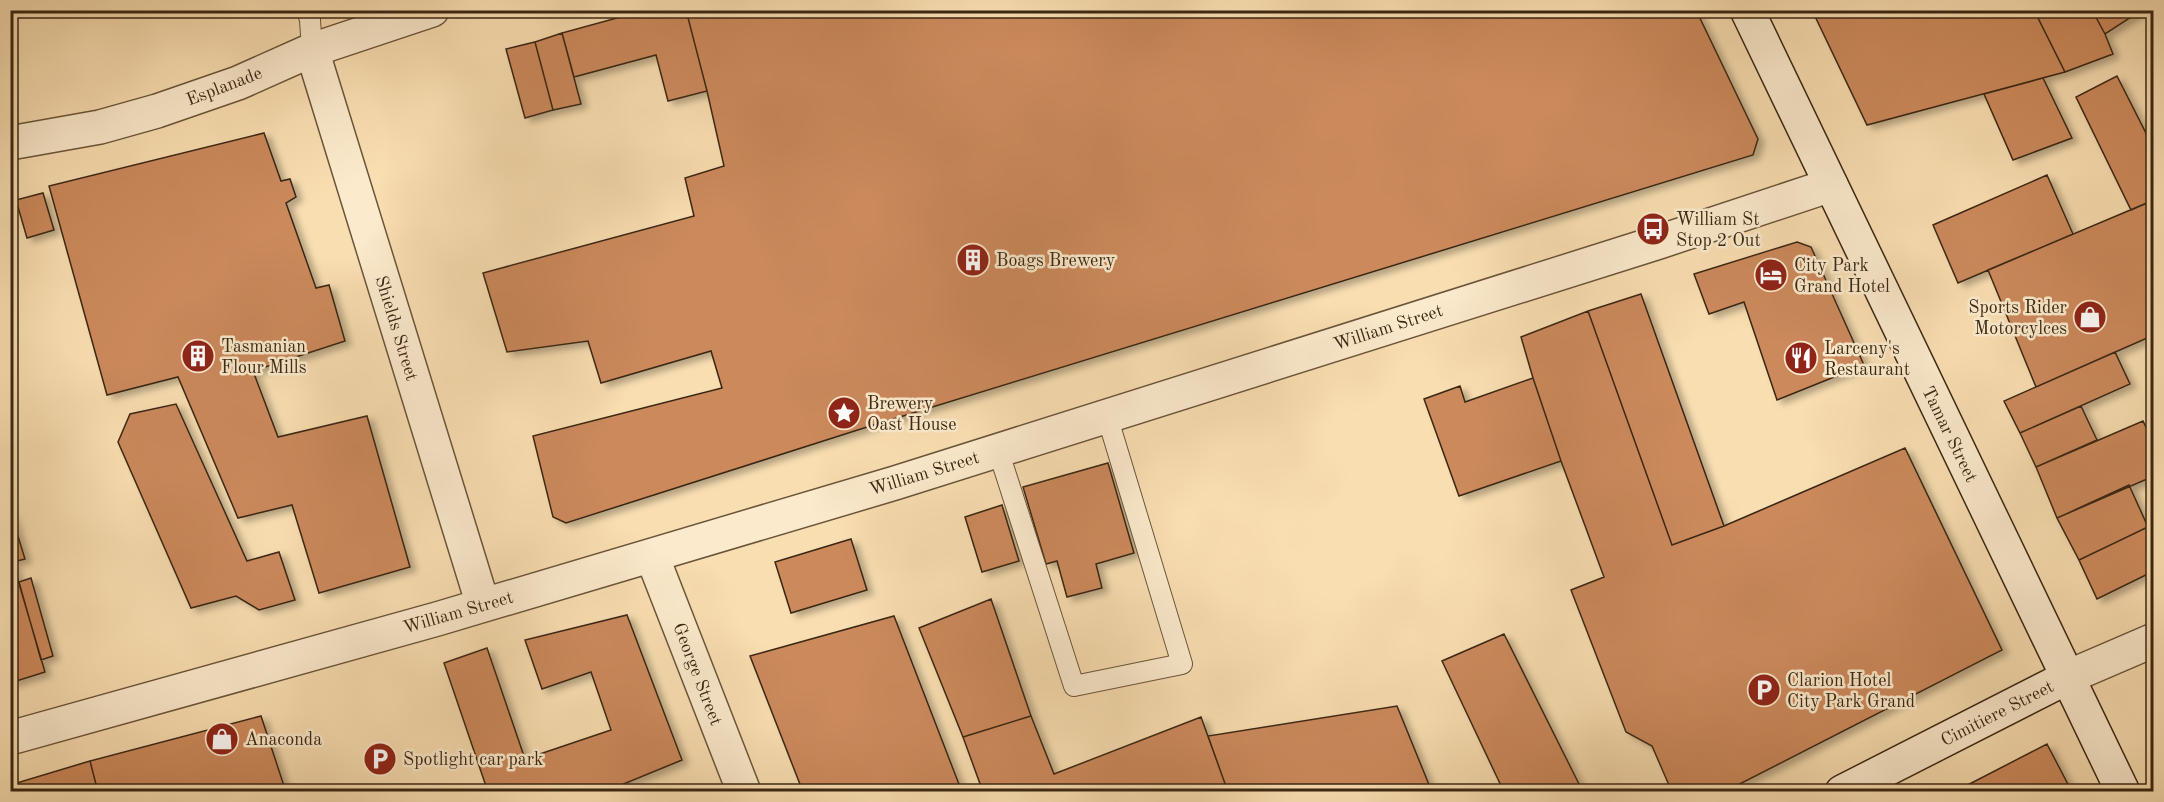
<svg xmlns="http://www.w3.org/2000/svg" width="2164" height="802" font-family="'Old Standard TT',serif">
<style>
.building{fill:#cb895b;stroke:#3a2713;stroke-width:1.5;filter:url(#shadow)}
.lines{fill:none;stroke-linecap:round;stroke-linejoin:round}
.service-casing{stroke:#6a553a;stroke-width:22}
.minor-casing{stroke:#6a553a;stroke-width:36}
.tertiary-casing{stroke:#6a553a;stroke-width:36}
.secondary-casing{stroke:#3a2713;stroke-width:36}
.service{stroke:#fbeacc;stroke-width:20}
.minor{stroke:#fbeacc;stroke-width:33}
.tertiary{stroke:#fbeacc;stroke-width:33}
.secondary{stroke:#fbeacc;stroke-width:33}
.labels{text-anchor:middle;stroke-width:5;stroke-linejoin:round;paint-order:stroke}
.street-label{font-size:18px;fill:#3a2713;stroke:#fbeacc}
.poi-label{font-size:18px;fill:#3a2713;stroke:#fbeacc;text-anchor:start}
</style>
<defs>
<filter id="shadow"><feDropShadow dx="6" dy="4" stdDeviation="3" flood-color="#0004"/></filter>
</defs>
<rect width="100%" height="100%" fill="#f9deb1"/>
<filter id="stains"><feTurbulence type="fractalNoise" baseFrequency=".00333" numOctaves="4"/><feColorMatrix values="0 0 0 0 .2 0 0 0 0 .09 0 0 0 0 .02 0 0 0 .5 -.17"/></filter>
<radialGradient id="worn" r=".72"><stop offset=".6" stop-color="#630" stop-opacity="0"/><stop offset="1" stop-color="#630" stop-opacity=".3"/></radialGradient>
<!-- building -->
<path class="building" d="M646,10H686L707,91L668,101L656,55L574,77L562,33Z
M686,10H1696L1758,139L1753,155L864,428L566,523L553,517L533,436L722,388L711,351L601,383L588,341L507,352L483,273L694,216L685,178L724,166L707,91Z
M1812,10H2034L2065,72L1867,125Z
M2034,10H2092L2105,34L2113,54L2065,72Z
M2092,10H2142L2105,34Z
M562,33L581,104L553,110L535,42Z
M535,42L553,110L525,118L506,49Z
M2117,76L2154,149V200L2131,210L2076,97Z
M2043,78L2072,138L2013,160L1984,94Z
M264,133L281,181L290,179L296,197L286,203L316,288L329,285L345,341L253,371L278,437L367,416L410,567L319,593L292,505L238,518L178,377L107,395L49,186Z
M2047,175L2073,234L1958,283L1933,225Z
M43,193L54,230L27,238L16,200Z
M2154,200V335L2036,387L1988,270Z
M1797,242L1811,247L1864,365L1777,400L1744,302L1709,314L1694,274Z
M1641,294L1724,526L1672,545L1588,311Z
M1588,311L1672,545L1724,526L1905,448L2002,650L1724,792H1672L1652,746L1626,732L1571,590L1604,577L1561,461L1533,378L1521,337Z
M2115,352L2130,384L2020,433L2004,401Z
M1533,378L1561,461L1459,496L1424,399L1460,386L1465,402Z
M176,404L247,561L279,552L295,600L259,610L236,596L191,608L118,442L130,414Z
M2081,406L2097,440L2036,467L2020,433Z
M2143,421L2154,444V476L2057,518L2036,467Z
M1108,463L1134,553L1096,564L1102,588L1067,597L1057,561L1046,564L1023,487Z
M2129,485L2148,527L2079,560L2057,518Z
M1002,505L1019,561L982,572L965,517Z
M10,510L25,559L13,562L10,553Z
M2154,524V571L2097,599L2079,560Z
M851,539L867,590L791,613L775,562Z
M10,553L45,672L10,683Z
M31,578L53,656L41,660L19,582Z
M991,599L1031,716L963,737L919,628Z
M627,615L682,760L604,792H488L444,663L487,648L525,759L611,730L591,672L542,689L525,640Z
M894,616L962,792H803L750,656Z
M1504,634L1583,792H1504L1442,661Z
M1397,706L1432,792H1228L1208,736Z
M261,716L286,792H98L90,761Z
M1031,716L1054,774L1201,717L1228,792H983L963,737Z
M2047,744L2072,792H1954Z
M90,761L98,792H10V785Z"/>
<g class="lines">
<!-- service casing -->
<g class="service-casing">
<path id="service" d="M307,10L310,20L312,50
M998,450L1074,686L1182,664L1107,416"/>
</g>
<!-- minor casing -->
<g class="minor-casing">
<path id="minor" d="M312,50L483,605
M10,143L100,127L157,111L238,83L312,50L432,10
M652,556L744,792
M10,738L437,619L895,483L1659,242L1831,185"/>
</g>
<!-- tertiary casing -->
<g class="tertiary-casing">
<path id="tertiary" d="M2068,677L2154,640"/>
</g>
<!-- secondary casing -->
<g class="secondary-casing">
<path id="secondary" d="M1747,10L2123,792
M1842,792L2068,677"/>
</g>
<!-- service -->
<use href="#service" class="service"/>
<!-- minor -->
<use href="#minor" class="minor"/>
<!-- tertiary -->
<use href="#tertiary" class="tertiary"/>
<!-- secondary -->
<use href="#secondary" class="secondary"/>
</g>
<!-- icons -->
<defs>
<g id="bus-disc" transform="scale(1.725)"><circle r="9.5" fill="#8f2418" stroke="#fbeacc"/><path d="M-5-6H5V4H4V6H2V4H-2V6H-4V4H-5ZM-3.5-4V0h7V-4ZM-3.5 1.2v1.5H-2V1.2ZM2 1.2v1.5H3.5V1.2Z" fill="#fff"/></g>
<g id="building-disc" transform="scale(1.725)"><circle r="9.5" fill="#8f2418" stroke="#fbeacc"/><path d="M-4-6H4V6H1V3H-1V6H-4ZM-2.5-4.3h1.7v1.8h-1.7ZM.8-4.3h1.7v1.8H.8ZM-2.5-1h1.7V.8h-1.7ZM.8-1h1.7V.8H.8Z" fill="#fff"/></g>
<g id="hotel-disc" transform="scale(1.725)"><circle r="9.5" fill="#8f2418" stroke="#fbeacc"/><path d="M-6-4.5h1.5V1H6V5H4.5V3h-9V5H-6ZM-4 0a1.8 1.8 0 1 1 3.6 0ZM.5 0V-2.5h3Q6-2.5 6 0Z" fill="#fff"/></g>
<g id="shop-disc" transform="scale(1.725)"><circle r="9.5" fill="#8f2418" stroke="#fbeacc"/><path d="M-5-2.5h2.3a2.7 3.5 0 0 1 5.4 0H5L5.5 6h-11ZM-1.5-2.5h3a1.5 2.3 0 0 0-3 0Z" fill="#fff"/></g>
<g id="restaurant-disc" transform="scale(1.725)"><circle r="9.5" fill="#8f2418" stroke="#fbeacc"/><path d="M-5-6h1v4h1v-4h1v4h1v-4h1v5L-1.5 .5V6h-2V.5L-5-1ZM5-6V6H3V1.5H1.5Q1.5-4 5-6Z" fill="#fff"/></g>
<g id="sight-disc" transform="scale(1.725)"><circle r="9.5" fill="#8f2418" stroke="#fbeacc"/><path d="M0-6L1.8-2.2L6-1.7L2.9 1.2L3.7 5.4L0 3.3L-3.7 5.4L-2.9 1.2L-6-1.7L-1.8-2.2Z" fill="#fff"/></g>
<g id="parking-disc" transform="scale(1.725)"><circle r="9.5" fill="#8f2418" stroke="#fbeacc"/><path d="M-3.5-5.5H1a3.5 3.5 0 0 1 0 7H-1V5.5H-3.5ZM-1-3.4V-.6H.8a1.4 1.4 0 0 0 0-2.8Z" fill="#fff"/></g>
</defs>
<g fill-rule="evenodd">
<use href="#bus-disc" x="1653" y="229"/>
<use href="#building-disc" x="973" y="260"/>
<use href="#hotel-disc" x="1771" y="275"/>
<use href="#shop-disc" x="2090" y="317"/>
<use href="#building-disc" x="198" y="356"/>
<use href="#restaurant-disc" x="1801" y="358"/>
<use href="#sight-disc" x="844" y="413"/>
<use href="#parking-disc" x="1764" y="690"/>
<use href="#shop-disc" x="222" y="739"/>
<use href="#parking-disc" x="380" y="759"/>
</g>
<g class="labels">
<!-- street labels -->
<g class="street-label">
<text transform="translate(224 86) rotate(-21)" y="6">Esplanade</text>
<text transform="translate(1388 327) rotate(-18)" y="6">William Street</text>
<text transform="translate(397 328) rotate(73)" y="6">Shields Street</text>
<text transform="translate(1950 434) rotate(64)" y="6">Tamar Street</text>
<text transform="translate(924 473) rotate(-17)" y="6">William Street</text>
<text transform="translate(458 612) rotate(-16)" y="6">William Street</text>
<text transform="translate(698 674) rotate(69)" y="6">George Street</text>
<text transform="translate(1997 713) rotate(-27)" y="6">Cimitiere Street</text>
</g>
<!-- poi labels -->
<g class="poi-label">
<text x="1676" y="225">William St<tspan x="1676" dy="21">Stop 2 Out</tspan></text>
<text x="996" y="266">Boags Brewery</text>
<text x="1794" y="271">City Park<tspan x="1794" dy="21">Grand Hotel</tspan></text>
<text x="2067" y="313" text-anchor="end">Sports Rider<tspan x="2067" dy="21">Motorcylces</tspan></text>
<text x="221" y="352">Tasmanian<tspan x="221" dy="21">Flour Mills</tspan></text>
<text x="1824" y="354">Larceny's<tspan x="1824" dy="21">Restaurant</tspan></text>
<text x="867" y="409">Brewery<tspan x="867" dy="21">Oast House</tspan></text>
<text x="1787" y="686">Clarion Hotel<tspan x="1787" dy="21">City Park Grand</tspan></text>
<text x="245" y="745">Anaconda</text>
<text x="403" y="765">Spotlight car park</text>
</g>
</g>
<!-- margin -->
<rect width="2164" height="802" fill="none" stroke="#f9deb1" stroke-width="36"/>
<rect x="12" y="12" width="2140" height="778" fill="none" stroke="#3a2713" stroke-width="3"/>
<rect x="18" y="18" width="2128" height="766" fill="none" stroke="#3a2713" stroke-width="1.5"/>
<rect width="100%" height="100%" filter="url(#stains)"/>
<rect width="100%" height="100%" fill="url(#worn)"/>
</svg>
